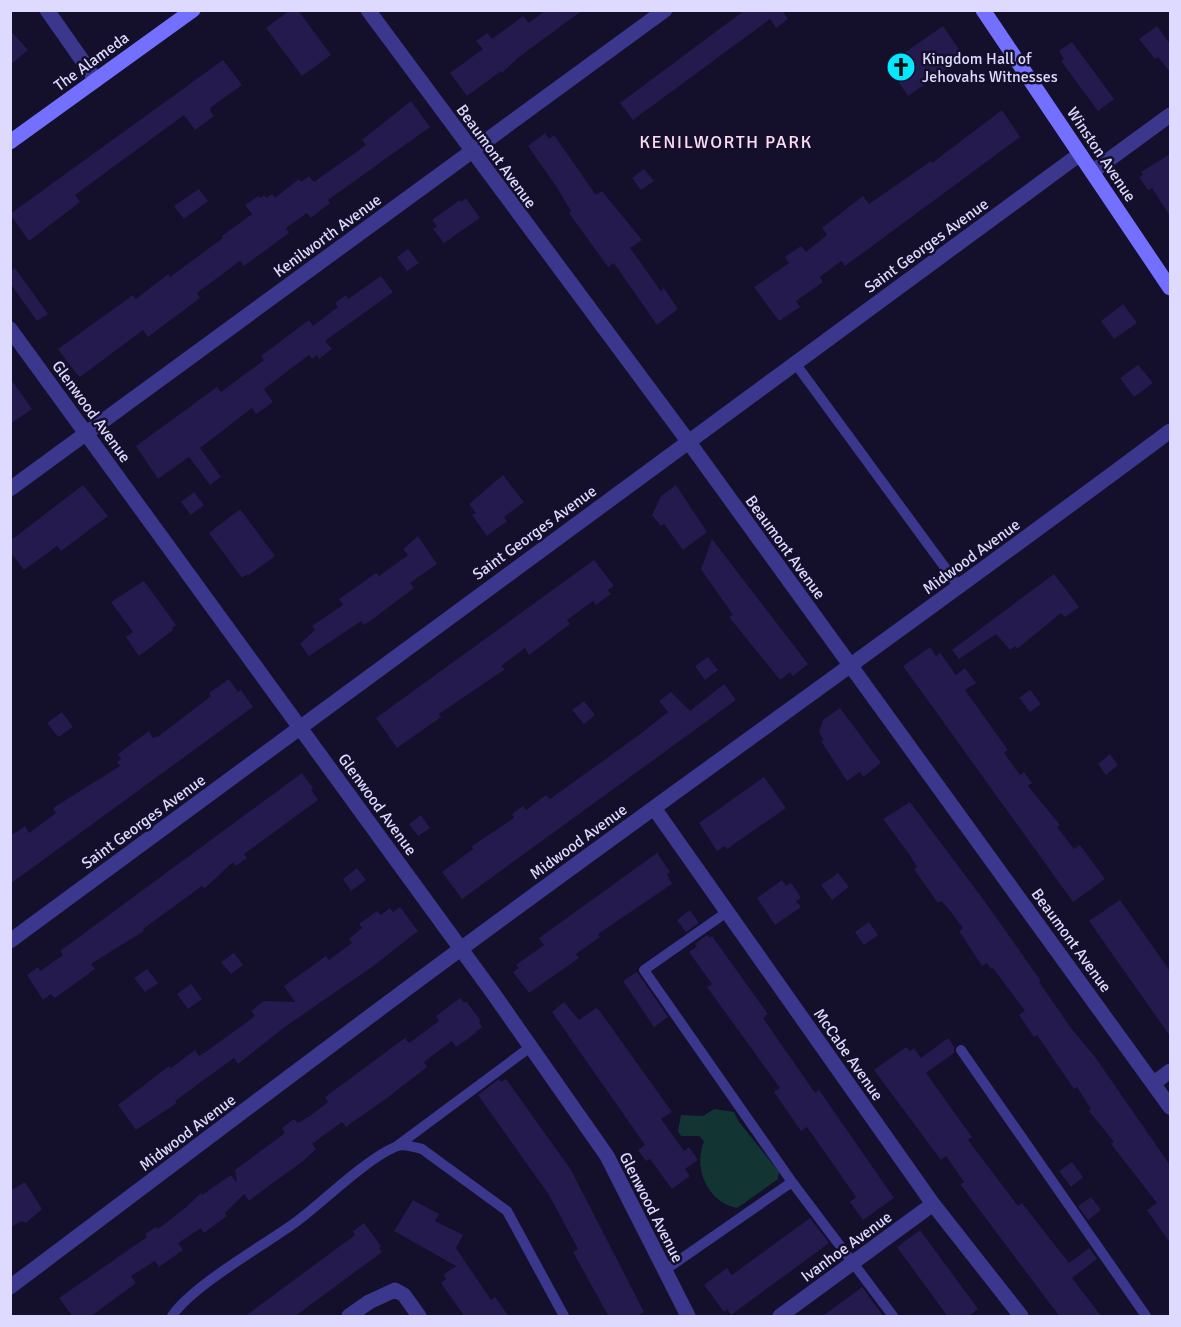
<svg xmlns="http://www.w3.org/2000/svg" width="1181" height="1327" font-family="Signika,sans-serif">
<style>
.green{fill:#123534}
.building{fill:#241a4d}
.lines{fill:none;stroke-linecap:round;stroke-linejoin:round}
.lane{stroke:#3a378c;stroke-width:10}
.street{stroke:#3a378c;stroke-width:15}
.secondary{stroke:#7370ff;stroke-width:15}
.labels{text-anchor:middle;stroke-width:5;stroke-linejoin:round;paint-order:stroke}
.poi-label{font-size:16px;fill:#ddd9ff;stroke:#140f2b;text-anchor:start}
.street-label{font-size:16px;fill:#ddd9ff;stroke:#140f2b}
.neighbourhood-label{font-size:18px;letter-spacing:1.5px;fill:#ffdbf2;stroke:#140f2b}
</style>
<rect width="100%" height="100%" fill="#140f2b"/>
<!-- green -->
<path class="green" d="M714,1109L734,1112L739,1122L779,1172L778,1179L737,1208C707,1202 693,1168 704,1141L699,1136H681L678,1131L681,1115L703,1116Z"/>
<!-- building -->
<path class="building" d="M290,10H298L331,55L302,76L266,28Z
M546,10H583L519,57L502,73L501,71L467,96L450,73L483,49L476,41L487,33L492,39L523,16L529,23Z
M745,10H782L788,19L776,28L770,19L633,120L620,103Z
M943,26L964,57L908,96L887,65Z
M1157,26L1170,44V72L1158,57L1155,59L1139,39Z
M10,30L28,50L10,65Z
M1072,42L1114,99L1098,111L1061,61L1064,59L1059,51Z
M223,60L242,85L211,107L210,111L214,116L195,130L184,115L75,195L80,202L29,241L10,214Z
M411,101L430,127L328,200L330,203L311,218L307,213L286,228L289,233L244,266L240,261L197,293L200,298L148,337L143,330L80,377L75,372L58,349L133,295L136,299L168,274L170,277L223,238L222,236L252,214L245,205L258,196L260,198L264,195L266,198L272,194L275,198L299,179L301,182L309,176L314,182L366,145L362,140Z
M1002,110L1020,137L845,266L841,261L820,277L823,282L796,301L800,307L779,321L754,287L789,263L785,257L801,246L806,252L827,235L822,228L863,196L869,204L931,161L932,163Z
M545,133L549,139L554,135L596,195L602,191L642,240L630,248L661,291L664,288L678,309L657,325L614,263L608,267L569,213L571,211L556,186L528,146Z
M1170,154V216L1152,188L1148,190L1139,177L1143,175L1141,172Z
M644,169L654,181L641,190L632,178Z
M199,189L208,201L184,219L174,206Z
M466,198L480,218L444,243L433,229L437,226L432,220L460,200L461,202Z
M408,249L419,263L407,271L397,257Z
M15,268L48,314L37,321L10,283V272Z
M381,276L393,292L325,341L332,349L319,359L317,355L312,359L309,355L264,389L273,402L256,414L252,408L200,448L221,477L210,485L189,457L158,479L136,446L217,387L221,392L264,360L261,356L309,320L313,326L338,307L335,303L346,295L348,299Z
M1123,304L1137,323L1114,339L1101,321Z
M1138,365L1153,383L1134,397L1120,378Z
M10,378L32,409L10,424Z
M503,475L524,502L504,517L507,521L487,536L472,515L476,513L469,504Z
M83,485L108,516L61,551L57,546L24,570L10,552V541Z
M676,485L707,532L683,550L664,524L661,526L652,515L661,496Z
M194,492L204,505L191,515L181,502Z
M240,509L275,556L248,576L247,574L242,578L209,533Z
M418,536L437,564L410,583L414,588L374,618L364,625L361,621L309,656L300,644L315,630L312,626L343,605L339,599L376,573L379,576L408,555L403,549Z
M712,539L808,664L793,676L790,672L780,680L729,617L733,615L701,569Z
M594,560L614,586L608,590L611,594L596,605L593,601L567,620L570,624L529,655L525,648L501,666L505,669L439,714L441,717L397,748L376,718Z
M1054,574L1079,607L1065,617L1061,613L1017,649L1015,646L1010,650L996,634L959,659L952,650Z
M144,581L176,625L172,628L173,630L139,656L126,637L133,632L111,602Z
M930,647L936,656L940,653L956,675L965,668L976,683L965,690L1008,750L1004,753L1020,775L1024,772L1032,783L1028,786L1060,825L1057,827L1074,849L1080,845L1105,879L1073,902L903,666Z
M708,657L718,670L705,680L695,666Z
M229,679L238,692L241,690L253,707L10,884V836L25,826L29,833L52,816L56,813L53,808L120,766L117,762L121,759L118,754L149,731L153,738L159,736L211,696L209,693Z
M724,684L736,700L462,899L442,872L473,849L472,846L514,818L512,814L523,806L526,810L546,795L550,799L639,735L668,712L659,701L671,692L690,711Z
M1030,690L1041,704L1030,712L1019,698Z
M584,701L595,715L584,724L572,710Z
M840,708L881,763L863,777L860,772L847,781L821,741L824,740L819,732L823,720Z
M62,712L73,727L58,737L47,723Z
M1110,754L1118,765L1106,775L1098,764Z
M302,773L313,788L311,790L318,800L244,854L247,858L236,866L233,862L204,889L202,886L143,929L144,931L94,962L91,964L95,969L55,998L51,994L43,1000L27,975L38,967L40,971L63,955L60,951Z
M764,777L786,808L727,849L725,846L717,851L699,823Z
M910,802L983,899L1041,981L1039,982L1071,1028L1095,1057L1170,1165V1243L1147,1210L1157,1203L1111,1144L1114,1142L1089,1111L1091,1109L1077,1087L1074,1089L1037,1035L1034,1037L1019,1015L1025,1011L993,968L991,969L987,963L982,966L959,931L963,928L947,907L941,901L938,903L914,869L917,867L909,854L883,819Z
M421,815L430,828L418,836L409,824Z
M657,853L670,872L667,874L672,884L598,934L600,937L576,954L579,958L529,993L513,972L519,968L516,965L544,945L539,938Z
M357,868L366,880L351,891L343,879Z
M838,873L849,887L832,900L821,885Z
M782,880L786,886L791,883L796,890L801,898L796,901L801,907L775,925L757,898Z
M1120,900L1170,971V1036L1089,921Z
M400,907L418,931L372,967L286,1026L238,1064L234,1058L175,1101L177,1103L136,1130L118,1105L169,1066L171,1068L195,1050L199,1056L207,1051L255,1016L251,1011L264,1001L295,1002L284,986L326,956L329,960L352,943L349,939L362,928L359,924L377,911L381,915L390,908L393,912Z
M690,910L699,923L686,932L677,920Z
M869,922L878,935L864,945L855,932Z
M707,935L710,938L712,936L768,1014L763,1018L815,1093L819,1090L894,1198L863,1220L850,1202L856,1197L807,1127L801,1131L774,1092L780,1088L707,987L712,984L689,952L697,946L695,944Z
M234,953L243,965L231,974L221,962Z
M147,969L158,983L145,992L134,978Z
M637,972L668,1017L654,1027L623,981Z
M191,984L202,999L188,1009L177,994Z
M460,998L464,1003L466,1001L481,1021L479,1022L482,1027L469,1038L456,1047L452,1041L424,1062L427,1067L387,1098L346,1127L342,1122L312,1144L316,1149L303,1161L255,1196L249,1201L244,1194L225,1213L227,1216L204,1233L201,1228L178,1243L183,1250L159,1267L155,1261L131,1276L136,1283L90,1317H73L59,1298L147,1237L145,1234L156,1227L158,1229L184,1209L201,1193L202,1195L231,1175L237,1183L235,1170L285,1133L282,1128L294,1119L298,1123L310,1116L328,1102L325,1097L405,1038L409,1043L439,1021L436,1016Z
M564,1002L579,1020L596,1008L599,1010L672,1112L661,1119L684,1151L689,1147L698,1160L685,1169L690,1176L672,1189L650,1159L646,1161L638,1150L645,1145L552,1012Z
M948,1038L954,1047V1053L926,1073L972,1137L968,1140L1018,1206L1022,1203L1069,1263L1089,1248L1097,1259L1072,1278L1102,1317H1060L960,1184L964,1182L946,1156L941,1160L874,1070L906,1047L910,1051L914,1048L921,1058Z
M499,1079L501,1082L506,1079L571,1170L644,1312L636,1317H609L573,1252L578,1249L549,1195L478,1095Z
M1072,1162L1083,1177L1071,1187L1059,1171Z
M25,1182L42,1209L26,1223L21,1221L10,1228V1191Z
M1091,1197L1101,1210L1088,1220L1078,1206Z
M413,1200L439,1214L435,1221L463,1235L456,1248L491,1300L495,1297L509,1317H465L441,1283L446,1279L443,1275L456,1266L394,1231Z
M810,1218L829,1243L731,1315L727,1309L724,1312L704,1285L727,1268L732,1275Z
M364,1223L381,1246L379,1248L382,1252L294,1317H244L355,1235L353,1231Z
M920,1230L978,1309L968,1317H948L897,1247Z
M862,1287L884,1317H821L857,1291Z"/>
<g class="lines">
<!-- lane -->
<path class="lane" d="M795,363L960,588
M727,912L644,970L792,1182L893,1316
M961,1050L1146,1316
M397,1146L529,1048
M665,1270L792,1182
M172,1316C193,1285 263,1246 296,1222C324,1201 365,1160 395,1147C404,1143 413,1147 422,1149L507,1211L564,1316"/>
<!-- street -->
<path class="street" d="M47,10L96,80
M368,10L688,441L1170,1107
M1092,172L1170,115
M10,329L493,993L607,1156L688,1316
M10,489L665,10
M654,808L933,1204L1021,1316
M10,941L1080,154
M1154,1083L1170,1071
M10,1287C161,1174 311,1059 462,948C698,774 936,606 1170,431
M349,1316L369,1302L395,1290L404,1295L419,1316
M780,1316L933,1204"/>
<!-- secondary -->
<path class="secondary" d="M983,10L1170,288
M10,142L193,10"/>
</g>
<!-- icons -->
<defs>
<g id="church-disc" transform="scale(1.5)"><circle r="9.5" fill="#05e7ff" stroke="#140f2b"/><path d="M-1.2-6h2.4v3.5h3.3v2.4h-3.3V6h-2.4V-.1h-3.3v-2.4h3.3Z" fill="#111"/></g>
</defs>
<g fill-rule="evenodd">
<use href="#church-disc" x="901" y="67"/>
</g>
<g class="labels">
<!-- poi labels -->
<g class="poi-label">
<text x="922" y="64">Kingdom Hall of<tspan x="922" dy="18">Jehovahs Witnesses</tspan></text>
</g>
<!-- street labels -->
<g class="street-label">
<text transform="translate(91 61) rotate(-36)" y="6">The Alameda</text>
<text transform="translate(1102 154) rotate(56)" y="6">Winston Avenue</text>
<text transform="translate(497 156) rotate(54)" y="6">Beaumont Avenue</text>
<text transform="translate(327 235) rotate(-36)" y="6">Kenilworth Avenue</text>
<text transform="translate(926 245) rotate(-36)" y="6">Saint Georges Avenue</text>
<text transform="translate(92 411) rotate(54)" y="6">Glenwood Avenue</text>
<text transform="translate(534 532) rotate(-36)" y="6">Saint Georges Avenue</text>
<text transform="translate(786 547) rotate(54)" y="6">Beaumont Avenue</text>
<text transform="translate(971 556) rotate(-36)" y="6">Midwood Avenue</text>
<text transform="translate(378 804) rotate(54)" y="6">Glenwood Avenue</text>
<text transform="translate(143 821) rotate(-36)" y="6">Saint Georges Avenue</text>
<text transform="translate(578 841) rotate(-36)" y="6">Midwood Avenue</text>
<text transform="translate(1072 940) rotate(54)" y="6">Beaumont Avenue</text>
<text transform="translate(849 1054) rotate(55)" y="6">McCabe Avenue</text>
<text transform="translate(187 1132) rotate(-37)" y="6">Midwood Avenue</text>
<text transform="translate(652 1207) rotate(63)" y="6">Glenwood Avenue</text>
<text transform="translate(846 1246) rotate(-36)" y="6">Ivanhoe Avenue</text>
</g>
<!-- neighbourhood labels -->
<g class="neighbourhood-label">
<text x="726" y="148">KENILWORTH PARK</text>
</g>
</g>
<!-- border -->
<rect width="1181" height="1327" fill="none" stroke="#ddd9ff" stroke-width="24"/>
</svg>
